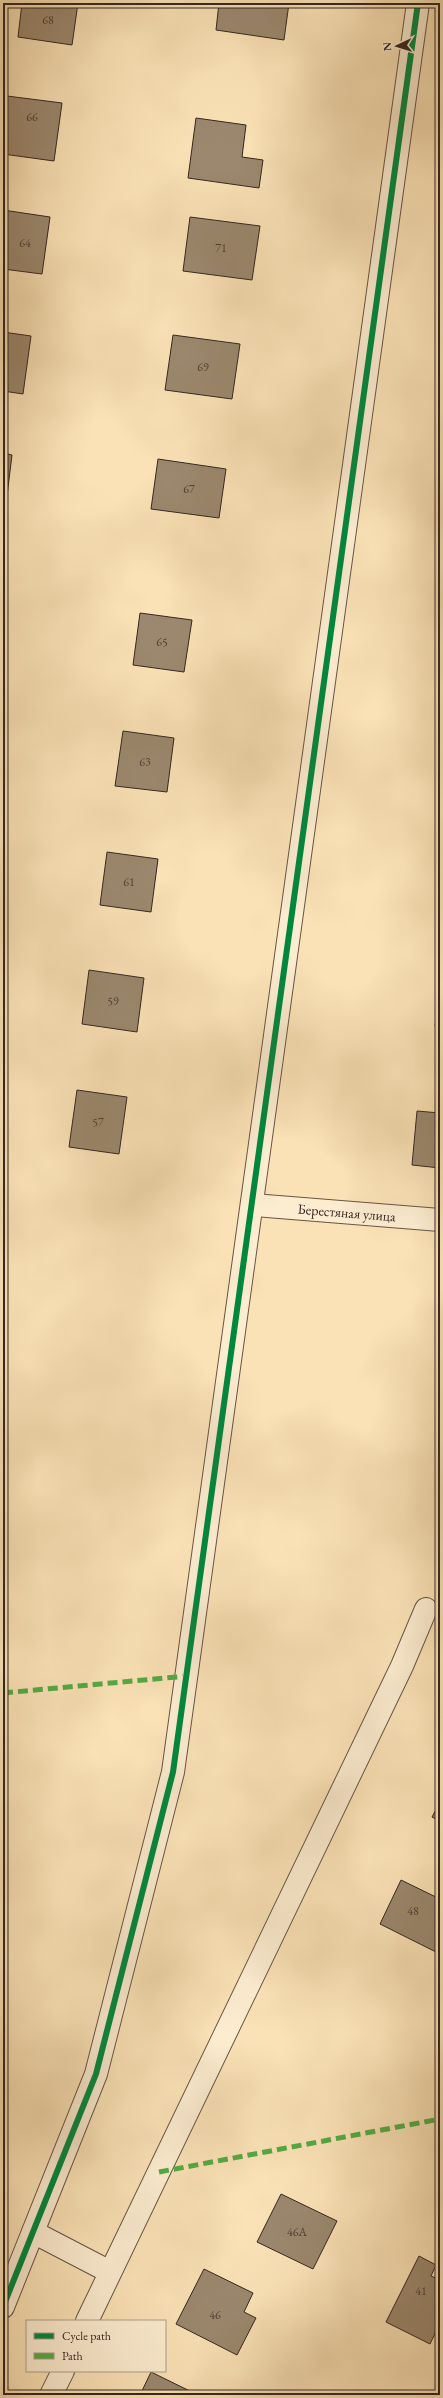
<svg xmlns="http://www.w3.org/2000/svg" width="443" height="2398" font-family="'EB Garamond',serif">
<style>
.building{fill:#9b886e;stroke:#352620}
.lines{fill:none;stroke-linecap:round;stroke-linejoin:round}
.street-casing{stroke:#665546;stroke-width:24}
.street{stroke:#fcecd0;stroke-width:22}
.quiet{stroke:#54aa43;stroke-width:5;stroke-dasharray:10 5;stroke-linecap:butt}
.cycleway-casing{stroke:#fcecd0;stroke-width:8}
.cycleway{stroke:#00873e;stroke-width:6}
.labels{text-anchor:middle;stroke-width:3.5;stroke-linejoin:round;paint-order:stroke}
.number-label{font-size:12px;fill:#4e3e34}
.street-label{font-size:14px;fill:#352620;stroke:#fcecd0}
</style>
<rect width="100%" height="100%" fill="#fae2b6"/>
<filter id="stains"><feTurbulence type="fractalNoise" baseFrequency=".005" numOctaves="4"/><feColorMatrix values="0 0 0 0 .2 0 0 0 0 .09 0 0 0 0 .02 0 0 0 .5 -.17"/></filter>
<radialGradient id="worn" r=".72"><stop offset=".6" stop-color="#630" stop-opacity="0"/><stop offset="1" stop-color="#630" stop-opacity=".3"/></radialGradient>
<!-- building -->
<path class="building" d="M22,3H78L72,45L18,37Z
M219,3H289L284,40L216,30Z
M7,96L62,103L54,161L3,154V130Z
M196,118L246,125L242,157L263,160L259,188L188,178Z
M3,210L50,217L42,274L3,269Z
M190,217L260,226L252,280L183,271Z
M3,332L31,336L23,394L3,391Z
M173,335L240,344L232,399L165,390Z
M3,453L12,455L5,512H3Z
M158,459L226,469L219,518L151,509Z
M140,613L192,620L184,672L133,665Z
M123,731L174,738L167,792L115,786Z
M107,852L158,859L151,912L100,905Z
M89,970L144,978L137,1032L82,1024Z
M440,990V1027L435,1026Z
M77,1090L127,1097L119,1154L69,1147Z
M417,1111L440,1113V1168L412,1165Z
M440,1802V1821L432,1817Z
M401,1880L440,1899V1954L380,1924Z
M281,2194L337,2221L313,2269L257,2242Z
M419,2256L436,2265L431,2276L440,2280V2323L430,2344L386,2322Z
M204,2269L253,2293L244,2312L256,2318L237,2355L176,2324Z
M151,2372L198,2395H140Z"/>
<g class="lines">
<!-- street casing -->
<g class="street-casing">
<g id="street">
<path id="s1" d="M253,1205L440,1220"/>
<path d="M33,2232L110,2272"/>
<path d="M3,2307L96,2074L173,1772L418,3"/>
<path d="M87,2321L402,1666L426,1609"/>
<path d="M51,2395L63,2371"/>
</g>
</g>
<!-- street -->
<use href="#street" class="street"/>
<!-- quiet -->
<path class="quiet" d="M3,1693L187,1676
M159,2172L440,2119"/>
<!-- cycleway casing -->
<g class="cycleway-casing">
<path id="cycleway" d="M3,2307L96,2074L173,1772L418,3"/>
</g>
<!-- cycleway -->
<use href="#cycleway" class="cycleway"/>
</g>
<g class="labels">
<!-- number labels -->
<g class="number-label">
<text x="48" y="24">68</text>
<text x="32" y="121">66</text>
<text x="25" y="247">64</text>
<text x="221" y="252">71</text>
<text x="203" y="371">69</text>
<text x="189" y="493">67</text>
<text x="162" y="646">65</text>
<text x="145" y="766">63</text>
<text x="129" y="886">61</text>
<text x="113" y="1005">59</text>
<text x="98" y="1126">57</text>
<text x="413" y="1915">48</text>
<text x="297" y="2236">46А</text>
<text x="421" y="2295">41</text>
<text x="215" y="2319">46</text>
</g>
<!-- street labels -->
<g class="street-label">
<text dy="5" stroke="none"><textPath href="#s1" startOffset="94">Берестяная улица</textPath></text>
</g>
</g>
<!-- margin -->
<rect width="443" height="2398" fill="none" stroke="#fae2b6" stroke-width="16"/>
<rect x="4" y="4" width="435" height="2390" fill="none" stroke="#352620" stroke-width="2"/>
<rect x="8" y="8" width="427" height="2382" fill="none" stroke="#352620"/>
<!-- legend -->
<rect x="26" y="2320" width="140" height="52" fill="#fcecd0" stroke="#ac9d8a"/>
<rect x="34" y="2333" width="20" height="6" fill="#00873e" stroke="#ac9d8a"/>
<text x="62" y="2340" font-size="12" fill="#352620">Cycle path</text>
<rect x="34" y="2353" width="20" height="6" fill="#54aa43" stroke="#ac9d8a"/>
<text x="62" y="2360" font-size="12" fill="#352620">Path</text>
<!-- north arrow -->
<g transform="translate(397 46) rotate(266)" stroke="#fcecd0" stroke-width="3" paint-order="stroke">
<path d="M0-3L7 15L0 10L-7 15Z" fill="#352620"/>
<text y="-6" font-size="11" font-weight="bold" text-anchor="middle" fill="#352620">N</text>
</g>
<rect width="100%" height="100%" filter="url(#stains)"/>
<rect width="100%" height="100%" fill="url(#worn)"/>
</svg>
